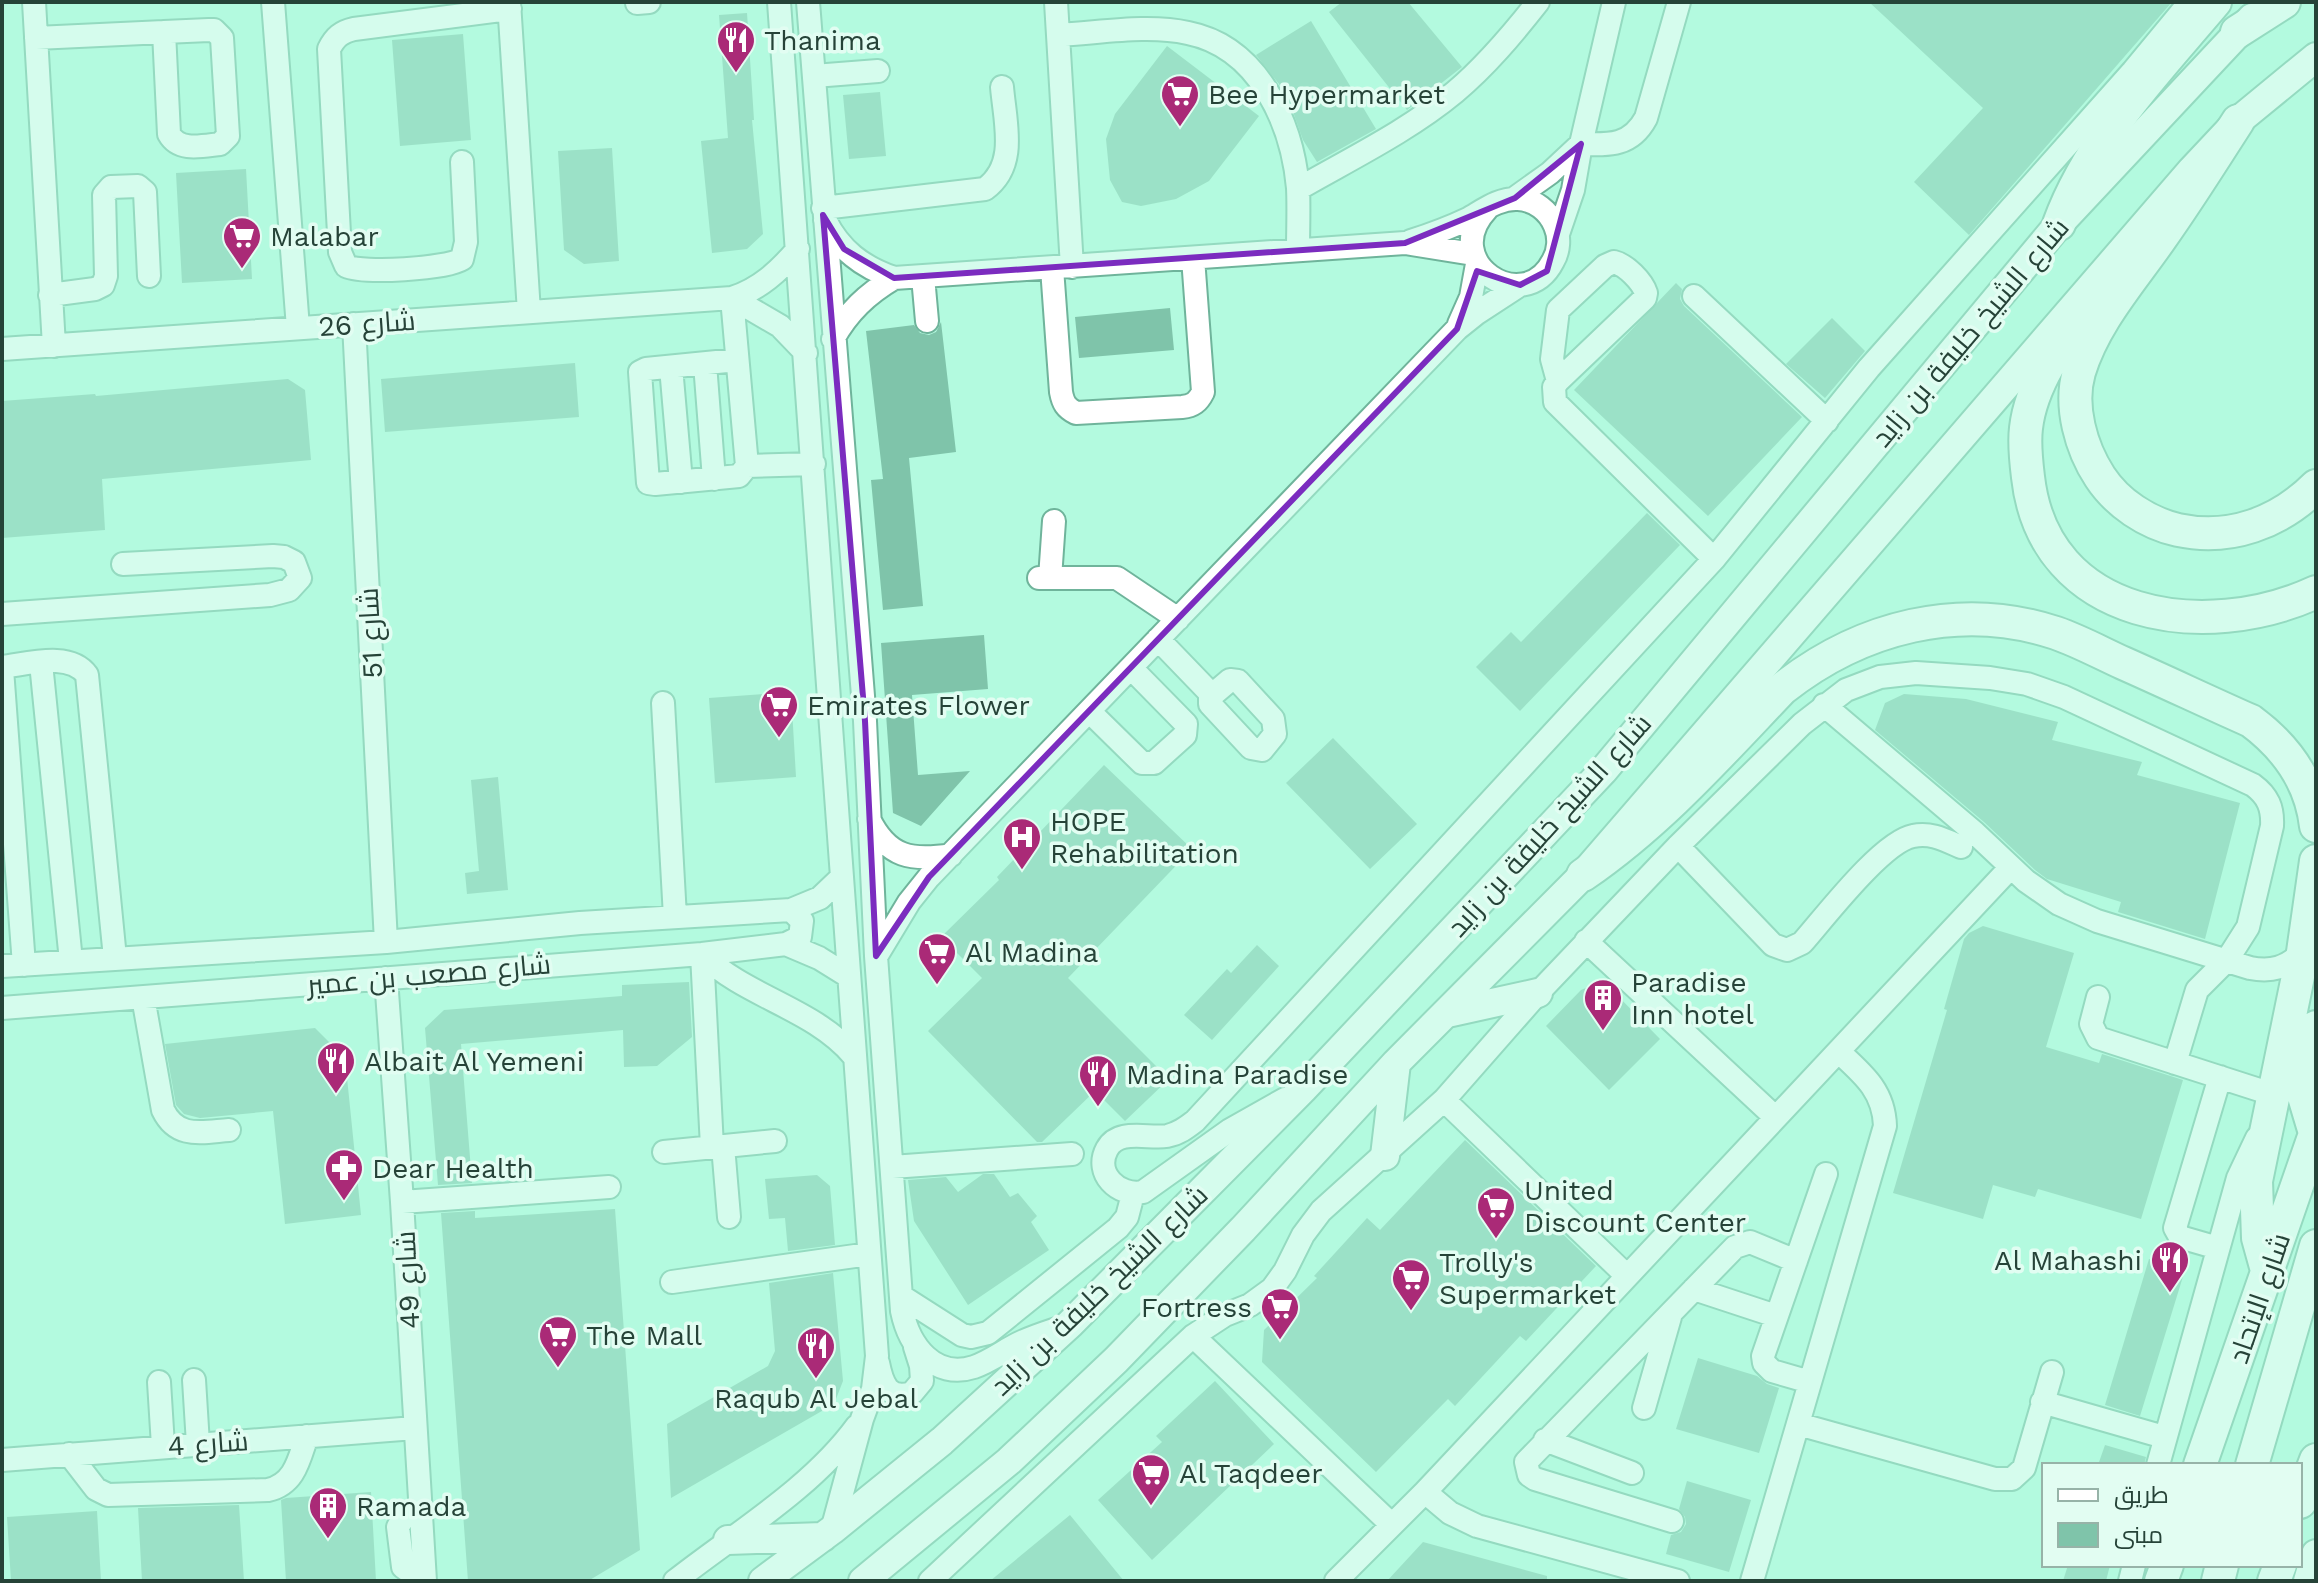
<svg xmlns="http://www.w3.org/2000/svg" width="2318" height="1583" font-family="'Work Sans',Cairo,sans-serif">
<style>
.building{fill:#7fc4aa}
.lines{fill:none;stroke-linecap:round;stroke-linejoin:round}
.minor-casing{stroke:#6fb49b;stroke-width:26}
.major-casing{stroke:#6fb49b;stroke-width:32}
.highway-casing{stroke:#6fb49b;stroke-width:36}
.minor{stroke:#fff;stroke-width:22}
.major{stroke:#fff;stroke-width:28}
.highway{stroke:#fff;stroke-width:32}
.marked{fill:none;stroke:#7b2cbf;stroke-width:6;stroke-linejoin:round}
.labels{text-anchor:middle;stroke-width:7;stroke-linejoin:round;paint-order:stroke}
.poi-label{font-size:28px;fill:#264338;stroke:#e2fdf2;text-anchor:start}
.street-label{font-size:28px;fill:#264338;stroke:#e2fdf2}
</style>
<rect width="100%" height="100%" fill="#b3fadf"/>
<!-- building -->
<path class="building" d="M1342,2H1408L1462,67L1407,110L1329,12Z
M1869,2H2172L1969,235L1914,182L1983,108Z
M747,13L754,120H752L763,234L747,249L712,253L701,141L728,138L719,15Z
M1311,21L1376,129L1317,162L1303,140L1292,109L1279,84L1256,55Z
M463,34L471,140L400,146L392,40Z
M1167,46L1259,116L1209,181L1176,199L1141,206L1122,202L1110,180L1106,139L1115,114Z
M880,92L886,156L849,159L843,95Z
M612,148L619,261L584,264L564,250L558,151Z
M246,169L252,279L182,283L176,173Z
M1676,283L1682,289L1680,299L1684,306L1802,417L1708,516L1574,390Z
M1170,308L1174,350L1079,358L1075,317Z
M1832,318L1865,351L1825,398L1786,364Z
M941,322L956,452L909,458L923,606L883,610L871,480L883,479L866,331L914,325L920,333L929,335L936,332Z
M575,363L579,417L385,432L381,379Z
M288,379L305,390L311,460L102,479L105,530L2,538V401L95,394L96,396Z
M1647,513L1680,545L1520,711L1476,667L1511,632L1521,642Z
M984,635L988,689L912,695L918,775L970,771L921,826L893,813L881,643Z
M791,692L796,777L715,783L709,698Z
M1904,694L1966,699L2058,722L2052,740L2142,762L2137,775L2240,803L2205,939L2118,912L2121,902L2047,879L2035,870L1984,822L1875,730L1885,703Z
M1333,738L1417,824L1370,869L1286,783Z
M1104,765L1192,849L1068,978L1169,1079L1125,1121L1095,1091L1042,1142H1037L928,1031L982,978L941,937L999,880L997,877Z
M498,777L508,890L467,894L465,873L479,871L471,780Z
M1983,926L2074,953L2046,1047L2099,1063L2102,1054L2183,1080L2141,1219L2038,1189L2035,1197L1993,1185L1983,1219L1893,1193L1947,1010L1944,1009L1964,939L1969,933Z
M1257,945L1279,966L1212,1040L1184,1015L1227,969L1231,973Z
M689,982L692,1037L657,1066L624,1067L623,1030L461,1044L472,1183L438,1185L425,1028L444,1010L622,996V985Z
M1593,985L1603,986L1613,991L1660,1039L1609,1090L1546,1026L1581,990Z
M315,1028L345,1058L361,1215L285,1224L273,1111L200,1118L184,1114L176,1105L165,1044Z
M1465,1140L1596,1266L1526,1341L1520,1336L1455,1406L1448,1399L1376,1472L1262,1362L1264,1330L1317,1278L1314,1276L1367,1218L1380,1230Z
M983,1174H994L1010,1197L1018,1193L1037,1216L1031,1222L1049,1250L968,1305L914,1221L908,1180L946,1177L958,1192Z
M817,1175L830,1186L835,1245L788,1251L785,1218L769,1219L765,1179Z
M615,1209L640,1550L588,1581H468L441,1213L475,1211V1218Z
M2149,1259L2185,1270L2140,1416L2105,1405Z
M833,1273L843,1381L834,1404L671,1498L667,1424L768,1366L775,1351L769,1283Z
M1698,1358L1757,1376L1767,1384L1779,1388L1759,1453L1676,1429Z
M1215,1381L1274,1444L1152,1560L1098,1500L1162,1442L1156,1436Z
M2105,1445L2146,1457L2144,1465H2098Z
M1687,1481L1751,1500L1729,1572L1666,1554L1671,1535L1681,1532L1686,1524L1685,1517L1679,1509Z
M371,1492L376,1581H286L281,1500L286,1498Z
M239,1505L244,1581H142L138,1508Z
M97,1511L101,1581H11L7,1517Z
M1070,1515L1124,1581H990Z
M1423,1542L1547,1576V1581H1387Z
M2068,1565H2110L2106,1581H2063Z"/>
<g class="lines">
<!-- minor casing -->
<g class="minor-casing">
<path id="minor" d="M34,2L54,346
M273,2L298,328
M509,2L529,312
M779,2C813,453 842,905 877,1356L873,1389L862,1419L832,1530
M808,2L865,721L876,956L902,1311C909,1345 934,1380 974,1367C992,1361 1007,1348 1024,1341C1037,1335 1051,1331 1065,1326
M1056,2L1072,267
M637,3L649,2
M209,30H214L222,38L228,136L220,144C202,146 179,152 169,134L164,32Z
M1058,35C1100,33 1147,24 1188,33C1258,47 1292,122 1298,188C1299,208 1298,230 1298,250
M36,38L164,32
M814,76L878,71
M462,162L466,242L462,259C446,269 363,274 346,266L340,252L329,49C335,37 341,32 354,29L510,9
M1298,189C1350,159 1408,131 1455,92C1486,66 1512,35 1538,2
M1515,198L1550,173L1581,144C1610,145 1631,146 1646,118L1679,2
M823,208L985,189C1018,165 1005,123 1002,87
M825,220C840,250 862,267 894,278L1405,243L1473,254
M1558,234L1573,190L1581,144L1614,2
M1411,241C1430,235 1449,228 1468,219C1484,210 1499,198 1518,199C1535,200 1549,211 1555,226C1560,237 1559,251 1553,261C1524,318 1437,262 1487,209
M1614,262C1626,265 1642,281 1646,293L1645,298L1558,381L1552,359L1558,310L1605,266Z
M1052,268L1061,392C1063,403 1066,408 1076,413L1182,407C1193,406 1198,402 1203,392L1193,258
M923,277L927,321
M50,295L95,289L103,285L106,276L104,195L111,187L138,186L145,192L149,276
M1694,296L1827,421
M732,298L747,466L739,476L655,484L648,483L640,372L646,369L737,360
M732,298L780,326L806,353
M354,324L386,942
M1459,324L1471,297L1477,264
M833,339C848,312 867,294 894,278
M2,349L732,298C760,289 779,271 798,249
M705,364L714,479
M671,367L681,482
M1558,381L1554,387L1555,402L1714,559
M747,466L814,464
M1039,578H1117L1178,619
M1050,578L1054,521
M2,614L270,595L289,590L300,578L294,562L284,557L273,556L123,564
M1158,639L1212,695
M41,663L71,961
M2,667C28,664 70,651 87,675L115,958
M2,669L24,965
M1230,680L1238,681L1273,719L1275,734L1262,750L1251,748L1210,704V697Z
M663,703L675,917
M1824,705L1975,833L2026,881L2059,904L2097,921L2250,968C2272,972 2286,968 2303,952
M1089,711L1142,763H1154L1185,735L1186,724L1131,668
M869,819C888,858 912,861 951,855
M1678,846L1773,945L1787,950L1802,943C1825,917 1882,842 1913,836C1931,832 1945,840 1961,847
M1586,941L1775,1117
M786,944L800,937L802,921L791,910
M702,954L712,1147
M702,954C745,997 813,1008 853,1055
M877,955L909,902L929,877L1457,329L1477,313L1520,285
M2,966L386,942L580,923L791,910L820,898L842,877
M386,978L402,1202L425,1581
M143,997L163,1110C177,1139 201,1132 229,1130
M2098,997L2091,1024L2098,1038L2275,1095
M2,1008L702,954L786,944L819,958L848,976
M1285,1099L1230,1130L1143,1192C1118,1197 1094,1173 1107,1149C1118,1128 1148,1139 1167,1136C1178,1134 1186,1128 1195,1121L1714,559L1869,368L2133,71L2190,2
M1444,1100L1627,1276
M723,1146L729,1217
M664,1152L775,1141
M892,1167L1072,1154
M402,1202L609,1187
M2218,1248L2180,1237L2175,1228L2220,1077
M672,1282L869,1254
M1694,1289L1776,1316
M901,1296L962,1335L971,1337L988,1333L1118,1228L1127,1217L1133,1194
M1193,1336L1392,1525
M878,1363C882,1383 888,1401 912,1393L922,1381L921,1366L915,1347
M194,1380L198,1444
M159,1382L163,1446
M1810,1382L1772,1371L1764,1363L1763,1356L1826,1174
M2042,1402L2164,1437
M1644,1408L1670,1317
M1798,1424L1995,1479H2012L2024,1468L2052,1372
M1545,1440L1632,1473
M69,1454L96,1489L108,1495L268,1490C295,1484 299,1459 307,1436
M2,1460L415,1428
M2158,1465L2238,1178L2257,1138
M1425,1492L1450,1513L1477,1526L1678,1581
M419,1509L403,1518L398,1527L403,1567L410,1572L424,1576
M1672,1521L1535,1479L1529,1475L1526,1462L1735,1247L1750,1242L1796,1261
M675,1581C736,1533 811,1489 857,1426
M930,1581L1193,1336L1225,1315L1250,1305L1272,1289L1285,1271L1303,1235L1321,1211L1444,1100L1538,993L1678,846L1802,724L1846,690L1880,677L1916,673L1990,678L2027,684L2064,697L2253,785C2268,796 2273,808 2272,826L2248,927L2227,960L2197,990L2175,1063
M1336,1581L1425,1492L2011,867
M1752,1581L1885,1126C1884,1091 1863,1074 1839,1052
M2130,1581L2134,1565"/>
</g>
<!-- major casing -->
<g class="major-casing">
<path id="major" d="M1447,1013L1538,993
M1385,1156L1396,1063
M728,1540L823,1537
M763,1581L832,1530L942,1441L1070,1324L1303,1089L1603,771L2059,224L2252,18
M863,1581L1009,1461L1116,1360L1243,1229L1396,1063L1583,875L2192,170L2238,121L2316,57
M2308,1581L2316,1554"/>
</g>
<!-- highway casing -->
<g class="highway-casing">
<path id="highway" d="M2237,32L2284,2
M2238,121C2213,160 2188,200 2161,238C2132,280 2094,322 2079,372C2069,406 2081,448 2100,477C2117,503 2147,523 2178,530C2230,541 2279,523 2316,486
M2059,224C2090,139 2157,71 2215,2
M2100,290C2071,331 2032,376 2026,428C2024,444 2026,461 2028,477C2044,621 2206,643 2316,592
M1583,875C1659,823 1719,755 1782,689C1860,627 1960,601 2056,633C2079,641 2101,653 2123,663C2166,682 2208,702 2251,721C2286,747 2311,782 2316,826
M2315,1133L2303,1093L2316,1027
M2268,1274L2258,1238L2256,1181L2303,952L2316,861
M2200,1465L2316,1131
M2252,1465L2316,1246
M2300,1502L2316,1460
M2161,1581L2167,1565
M2218,1581L2222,1565
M2274,1581L2280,1565"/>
</g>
<!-- minor -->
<use href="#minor" class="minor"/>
<!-- major -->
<use href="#major" class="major"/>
<!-- highway -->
<use href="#highway" class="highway"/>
</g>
<!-- marked area -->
<path d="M0 0H2318V1583H0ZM1581,144L1547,271L1520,285L1477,271L1457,329L929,877L876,956L865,721L823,215L844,249L894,278L1405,243L1515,198Z" fill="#b3fadf" fill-opacity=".55" fill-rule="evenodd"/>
<path class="marked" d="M1581,144L1547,271L1520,285L1477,271L1457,329L929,877L876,956L865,721L823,215L844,249L894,278L1405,243L1515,198Z"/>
<!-- icons -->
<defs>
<g id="restaurant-pin" transform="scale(2)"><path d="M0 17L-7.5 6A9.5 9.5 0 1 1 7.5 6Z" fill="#aa2a77" stroke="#e2fdf2"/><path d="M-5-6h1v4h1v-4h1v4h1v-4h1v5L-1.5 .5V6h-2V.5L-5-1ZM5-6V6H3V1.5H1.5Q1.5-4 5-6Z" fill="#fff"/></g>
<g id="supermarket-pin" transform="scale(2)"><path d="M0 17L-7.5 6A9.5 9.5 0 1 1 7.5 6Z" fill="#aa2a77" stroke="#e2fdf2"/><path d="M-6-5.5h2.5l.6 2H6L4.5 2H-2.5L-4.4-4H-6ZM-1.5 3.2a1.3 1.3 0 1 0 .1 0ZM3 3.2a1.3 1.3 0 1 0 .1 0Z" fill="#fff"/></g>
<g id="hospital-pin" transform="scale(2)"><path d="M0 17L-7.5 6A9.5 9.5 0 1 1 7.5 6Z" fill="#aa2a77" stroke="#e2fdf2"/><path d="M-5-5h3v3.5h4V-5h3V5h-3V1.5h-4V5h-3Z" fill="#fff"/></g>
<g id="building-pin" transform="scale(2)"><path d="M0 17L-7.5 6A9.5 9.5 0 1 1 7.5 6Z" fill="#aa2a77" stroke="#e2fdf2"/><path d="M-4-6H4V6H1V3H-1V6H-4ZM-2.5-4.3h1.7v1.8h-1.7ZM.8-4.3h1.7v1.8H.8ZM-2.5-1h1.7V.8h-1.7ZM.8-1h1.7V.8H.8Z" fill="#fff"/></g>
<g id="pharmacy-pin" transform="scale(2)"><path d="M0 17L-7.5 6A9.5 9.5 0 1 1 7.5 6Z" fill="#aa2a77" stroke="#e2fdf2"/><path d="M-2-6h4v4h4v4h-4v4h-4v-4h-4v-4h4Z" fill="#fff"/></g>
</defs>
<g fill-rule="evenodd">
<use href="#restaurant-pin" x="736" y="40"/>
<use href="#supermarket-pin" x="1180" y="94"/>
<use href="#supermarket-pin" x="242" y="236"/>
<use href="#supermarket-pin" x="779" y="705"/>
<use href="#hospital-pin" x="1022" y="837"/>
<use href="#supermarket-pin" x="937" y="952"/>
<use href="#building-pin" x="1603" y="998"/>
<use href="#restaurant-pin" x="336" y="1061"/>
<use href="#restaurant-pin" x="1098" y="1074"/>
<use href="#pharmacy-pin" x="344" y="1168"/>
<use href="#supermarket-pin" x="1496" y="1206"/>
<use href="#restaurant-pin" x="2170" y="1260"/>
<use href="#supermarket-pin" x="1411" y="1278"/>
<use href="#supermarket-pin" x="1280" y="1307"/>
<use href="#supermarket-pin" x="558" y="1335"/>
<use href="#restaurant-pin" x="816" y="1346"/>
<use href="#supermarket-pin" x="1151" y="1473"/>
<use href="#building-pin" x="328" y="1506"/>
</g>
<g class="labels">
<!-- poi labels -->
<g class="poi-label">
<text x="764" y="50">Thanima</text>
<text x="1208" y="104">Bee Hypermarket</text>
<text x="270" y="246">Malabar</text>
<text x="807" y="715">Emirates Flower</text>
<text x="1050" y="831">HOPE<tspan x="1050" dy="32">Rehabilitation</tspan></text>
<text x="965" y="962">Al Madina</text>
<text x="1631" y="992">Paradise<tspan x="1631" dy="32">Inn hotel</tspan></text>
<text x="364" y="1071">Albait Al Yemeni</text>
<text x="1126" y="1084">Madina Paradise</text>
<text x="372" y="1178">Dear Health</text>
<text x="1524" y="1200">United<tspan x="1524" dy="32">Discount Center</tspan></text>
<text x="2142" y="1270" text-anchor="end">Al Mahashi</text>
<text x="1439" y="1272">Trolly's<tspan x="1439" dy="32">Supermarket</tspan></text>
<text x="1252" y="1317" text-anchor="end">Fortress</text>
<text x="586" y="1345">The Mall</text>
<text x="816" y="1408" text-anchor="middle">Raqub Al Jebal</text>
<text x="1179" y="1483">Al Taqdeer</text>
<text x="356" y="1516">Ramada</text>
</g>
<!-- street labels -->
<g class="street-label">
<text transform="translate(367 323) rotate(-4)" y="10">شارع 26</text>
<text transform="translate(1970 332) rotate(-50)" y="10">شارع الشيخ خليفة بن زايد</text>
<text transform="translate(370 633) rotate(-93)" y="10">شارع 51</text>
<text transform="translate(1549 825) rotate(-48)" y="10">شارع الشيخ خليفة بن زايد</text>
<text transform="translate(429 974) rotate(-5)" y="10">شارع مصعب بن عمير</text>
<text transform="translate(407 1280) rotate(-93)" y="10">شارع 49</text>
<text transform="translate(1099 1290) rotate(-44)" y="10">شارع الشيخ خليفة بن زايد</text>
<text transform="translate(2259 1298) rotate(-71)" y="10">شارع الإتحاد</text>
<text transform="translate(208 1443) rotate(-4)" y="10">شارع 4</text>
</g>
</g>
<!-- border -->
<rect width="2318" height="1583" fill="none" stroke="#264338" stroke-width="8"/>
<!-- legend -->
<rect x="2042" y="1463" width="260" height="104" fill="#e2fdf2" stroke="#97b3a8" stroke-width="2"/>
<rect x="2058" y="1489" width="40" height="12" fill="#ffffff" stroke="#97b3a8" stroke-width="2"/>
<text x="2114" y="1503" font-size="24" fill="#264338">طريق</text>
<rect x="2058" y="1523" width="40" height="24" fill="#7fc4aa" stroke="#97b3a8" stroke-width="2"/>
<text x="2114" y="1543" font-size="24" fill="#264338">مبنى</text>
</svg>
